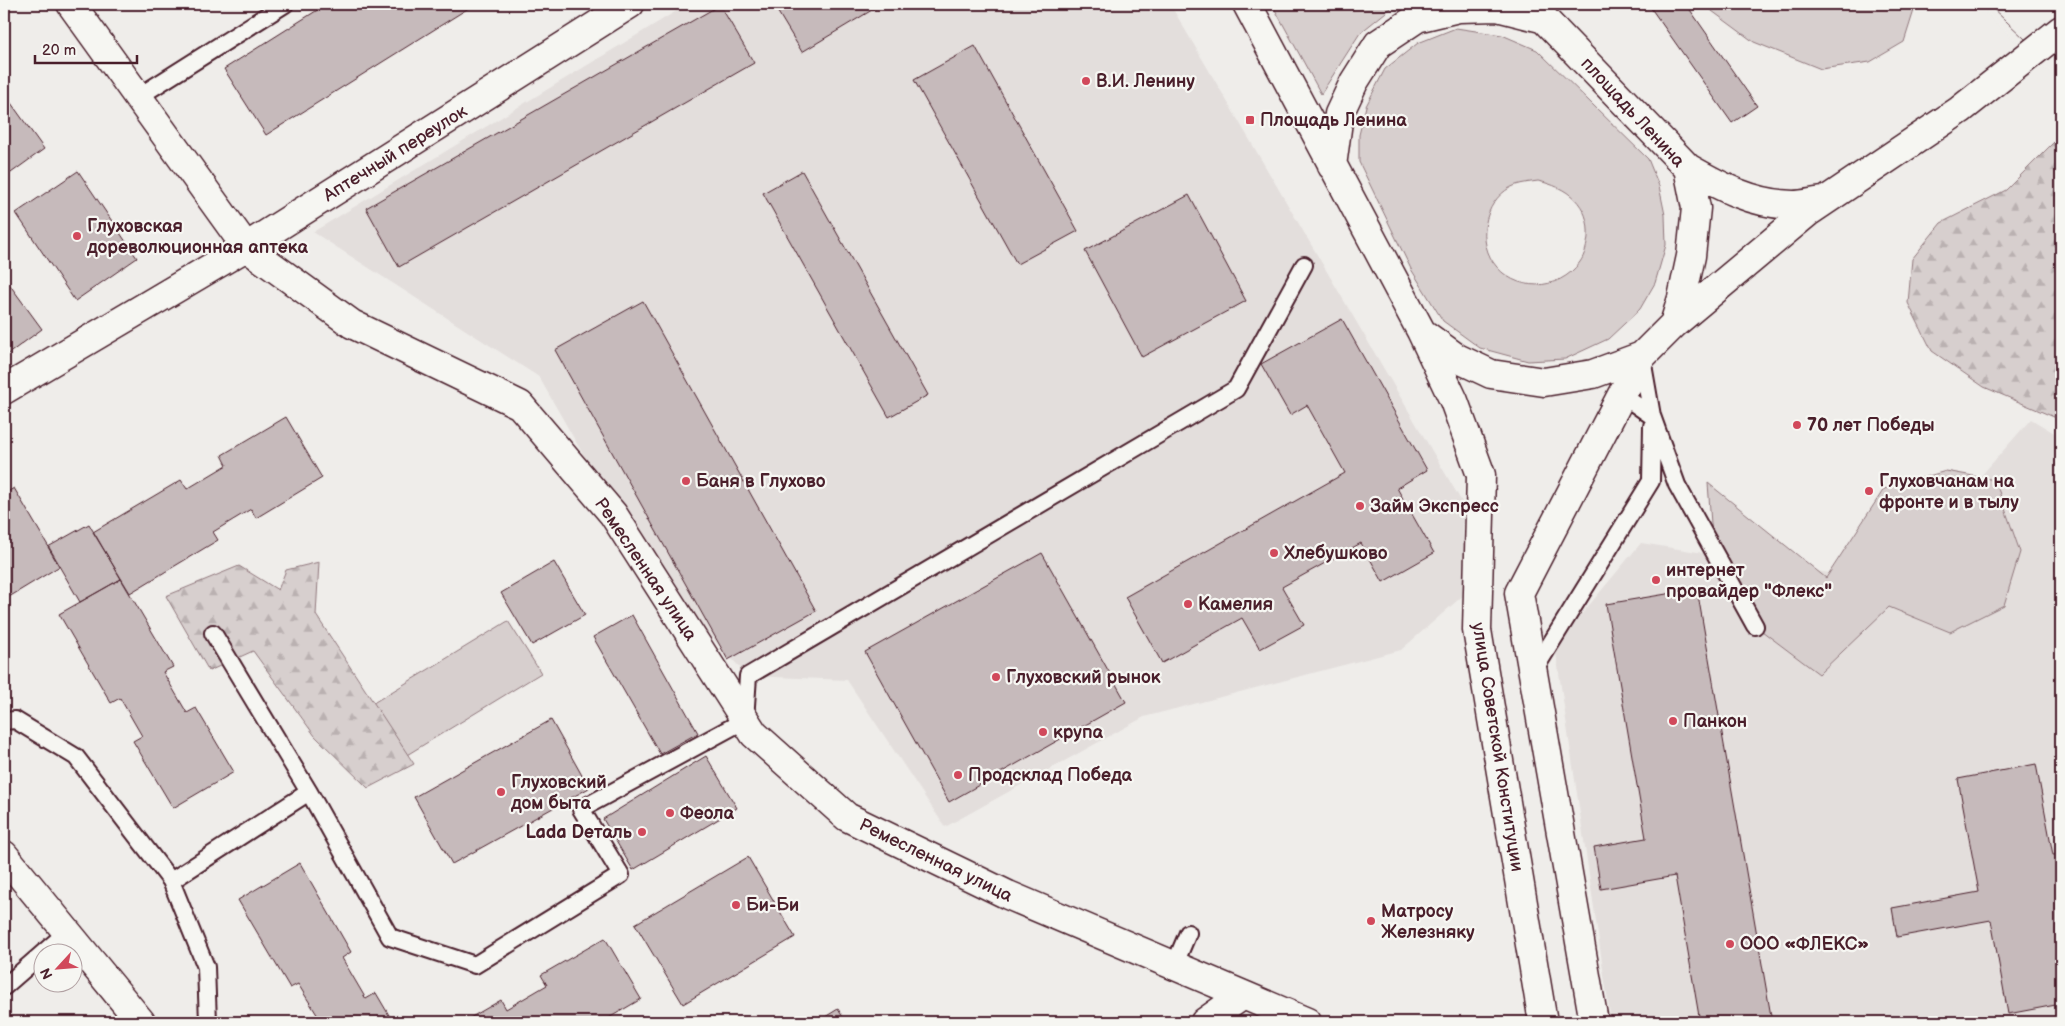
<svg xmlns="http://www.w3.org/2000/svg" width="2065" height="1026" font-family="'Balsamiq Sans',sans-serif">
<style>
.built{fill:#e3dedc}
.grass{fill:#d7cfce;stroke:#90777c;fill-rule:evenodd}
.forest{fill:url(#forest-firs);stroke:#90777c}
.pier{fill:#efedea}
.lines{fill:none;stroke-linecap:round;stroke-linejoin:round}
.shore{stroke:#74545c;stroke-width:1}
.building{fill:#c6babb;stroke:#4a1f2b}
.lane-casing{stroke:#4a1f2b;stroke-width:20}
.street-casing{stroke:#4a1f2b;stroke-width:31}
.secondary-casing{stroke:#4a1f2b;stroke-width:31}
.lane{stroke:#f6f6f2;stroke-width:16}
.street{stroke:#f6f6f2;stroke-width:28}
.secondary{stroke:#f6f6f2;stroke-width:28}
.poi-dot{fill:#d1495b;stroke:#f6f6f2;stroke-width:2}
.labels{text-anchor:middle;stroke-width:4.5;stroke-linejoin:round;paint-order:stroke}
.poi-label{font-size:18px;font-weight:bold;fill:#4a1f2b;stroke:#f6f6f2;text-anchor:start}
.street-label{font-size:18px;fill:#4a1f2b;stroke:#f6f6f2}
</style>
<defs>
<pattern id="forest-firs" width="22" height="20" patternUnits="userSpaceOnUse" patternTransform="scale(1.25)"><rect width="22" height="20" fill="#d7cfce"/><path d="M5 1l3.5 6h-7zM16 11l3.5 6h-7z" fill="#bab1b1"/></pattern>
</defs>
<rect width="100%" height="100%" fill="#efedea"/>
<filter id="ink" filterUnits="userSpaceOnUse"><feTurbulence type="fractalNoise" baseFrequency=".02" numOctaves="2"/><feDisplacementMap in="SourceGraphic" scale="10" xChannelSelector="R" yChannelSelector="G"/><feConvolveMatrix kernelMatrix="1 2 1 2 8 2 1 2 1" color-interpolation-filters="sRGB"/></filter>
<g filter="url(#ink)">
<!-- built -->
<path class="built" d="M688,4H1170L1462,502L1467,592L1401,650L1144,717L945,827L847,680L748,676L650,572L539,377L313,232Z
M2031,419L2061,437V1022H1611L1555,646L1641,543L1829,573L1980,477Z"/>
<!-- grass -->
<path class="grass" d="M1272,4H1396L1360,33L1321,94Z
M1707,4H1916L1904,42L1870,62L1821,69L1754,42L1712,11Z
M1456,28L1502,35L1537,50L1648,159L1659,186L1665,215L1666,245L1655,283L1640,309L1608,339L1565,359L1528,361L1480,348L1443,321L1411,269L1359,162V135L1366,106L1385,69L1418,43ZM1538,181C1567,187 1590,204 1588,237C1587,245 1585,255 1580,262C1559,292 1514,293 1493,262C1476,237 1486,196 1516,185C1522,183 1531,182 1538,181Z
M1946,471L1995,480L2020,552L2004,605L1950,632L1889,607L1819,674L1754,625L1714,564L1708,483L1826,578L1884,489Z
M508,621L541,673L379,772L347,719Z"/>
<!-- forest -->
<path class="forest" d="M2061,135V420L1984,387L1932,351L1908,303L1912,259L1941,223L2006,190Z
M319,562L316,615L414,764L368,788L315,736L253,651L209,671L166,596L239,566L278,590L286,570Z"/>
<!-- pier -->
<path class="pier" d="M1998,4H2061V83L1986,13Z"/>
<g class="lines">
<!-- shore -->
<path class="shore" d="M1988,4L2025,39"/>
</g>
<!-- building -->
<path class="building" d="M327,4H475L266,135L224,69Z
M773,4H882L802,52Z
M1648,4H1686L1757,106L1732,123Z
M720,5L754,63L399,267L366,208Z
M975,46L1078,231L1017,264L914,80Z
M11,103L44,149L4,178V108Z
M78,171L137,258L75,301L16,213Z
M802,171L928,395L889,417L763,193Z
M1189,195L1246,301L1142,357L1085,251Z
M4,277L42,329L4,357Z
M643,301L816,611L728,660L555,350Z
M1342,319L1427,470L1397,488L1434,553L1383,582L1361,543L1282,587L1304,625L1260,649L1242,618L1162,663L1125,597L1345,473L1307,405L1290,415L1261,364Z
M286,417L322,478L256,518L251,509L213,532L218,540L130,593L93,532L181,480L187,489L227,465L222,455Z
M14,488L60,566L4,600V494Z
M89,524L121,579L80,602L48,547Z
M1042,553L1126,702L949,802L865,652Z
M554,562L585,615L532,645L501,593Z
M121,579L173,667L163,672L187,713L196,708L234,772L173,808L133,741L142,736L120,698L111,703L59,614Z
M1697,589L1772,1022H1700L1675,876L1601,889L1594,847L1646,838L1606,604Z
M632,615L698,733L660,754L593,637Z
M551,720L589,788L452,864L414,797Z
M706,756L737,808L633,870L603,819Z
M2036,764L2053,855L2061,854V1004L2008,1014L1991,920L1897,937L1892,908L1979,892L1958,779Z
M748,857L795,937L683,1004L635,924Z
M300,863L351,952L342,958L366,999L376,993L393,1022H319L321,1021L298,984L290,988L238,900Z
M605,938L641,999L602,1022H463L501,1000L506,1009L547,985L541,975Z
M838,1009L846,1022H817Z"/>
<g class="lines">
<!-- lane casing -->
<g class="lane-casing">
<path id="lane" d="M138,97L285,4
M1642,359L1652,416L1677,485L1755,626
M1622,395L1652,416
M213,633L309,792
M1533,672L1651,481L1652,426
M4,721L15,720L76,757L171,881L309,792L390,937L475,965L621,875L581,809L745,720L748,676L1236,389L1304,265
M171,881L206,967L208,1022
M1174,966L1188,933
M4,987L67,932"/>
</g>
<!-- street casing -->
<g class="street-casing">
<path id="street" d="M71,4L246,247L352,324L520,405L613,514L754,734L847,817L1008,895L1307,1022
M4,390L246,247L630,4
M4,855L141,1022
M1205,1022L1243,995"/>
</g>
<!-- secondary casing -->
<g class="secondary-casing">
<path id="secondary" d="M1247,4L1421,331L1454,401L1481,475L1477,630L1543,1022
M1524,4L1544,19L1688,168L1696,208L1691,256L1682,298L1674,324
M1332,166L1339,114L1354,82L1378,44L1417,18L1459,8L1497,7L1541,18
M1688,168C1721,187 1753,204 1793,205C1803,205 1814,202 1824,201
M1424,334L1457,358L1491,374L1544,382L1593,374L1642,356L1674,324L1807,213L1960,110L2061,30
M1594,1022L1519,593L1642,356"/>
</g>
<!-- lane -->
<use href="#lane" class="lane"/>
<!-- street -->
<use href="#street" class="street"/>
<!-- secondary -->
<use href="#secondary" class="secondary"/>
</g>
</g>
<!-- markers -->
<g class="poi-dot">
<circle cx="1086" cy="81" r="5"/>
<rect x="1245" y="115" width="10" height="10" rx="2.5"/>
<circle cx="77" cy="236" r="5"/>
<circle cx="1797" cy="425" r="5"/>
<circle cx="686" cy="481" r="5"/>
<circle cx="1869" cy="491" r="5"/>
<circle cx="1360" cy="506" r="5"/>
<circle cx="1274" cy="553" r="5"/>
<circle cx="1656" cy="580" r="5"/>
<circle cx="1188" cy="604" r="5"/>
<circle cx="996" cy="677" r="5"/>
<circle cx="1673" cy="721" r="5"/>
<circle cx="1043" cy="732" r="5"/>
<circle cx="958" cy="775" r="5"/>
<circle cx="501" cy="792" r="5"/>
<circle cx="670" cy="813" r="5"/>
<circle cx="642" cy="832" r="5"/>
<circle cx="736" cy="905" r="5"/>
<circle cx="1371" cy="921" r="5"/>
<circle cx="1730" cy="944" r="5"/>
</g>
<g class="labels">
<!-- poi labels -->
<g class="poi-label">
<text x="1096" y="87">В.И. Ленину</text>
<text x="1260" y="126">Площадь Ленина</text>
<text x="87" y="232">Глуховская<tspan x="87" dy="21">дореволюционная аптека</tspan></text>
<text x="1807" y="431">70 лет Победы</text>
<text x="696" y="487">Баня в Глухово</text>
<text x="1879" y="487">Глуховчанам на<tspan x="1879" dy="21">фронте и в тылу</tspan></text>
<text x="1370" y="512">Займ Экспресс</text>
<text x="1284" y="559">Хлебушково</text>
<text x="1666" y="576">интернет<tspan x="1666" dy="21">провайдер "Флекс"</tspan></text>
<text x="1198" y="610">Камелия</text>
<text x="1006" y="683">Глуховский рынок</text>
<text x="1683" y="727">Панкон</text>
<text x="1053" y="738">крупа</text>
<text x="968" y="781">Продсклад Победа</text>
<text x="511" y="788">Глуховский<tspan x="511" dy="21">дом быта</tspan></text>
<text x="680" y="819">Феола</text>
<text x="632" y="838" text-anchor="end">Lada Dеталь</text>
<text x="746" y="911">Би-Би</text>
<text x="1381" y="917">Матросу<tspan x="1381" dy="21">Железняку</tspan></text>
<text x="1740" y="950">ООО «ФЛЕКС»</text>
</g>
<!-- street labels -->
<g class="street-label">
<text transform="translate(1633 112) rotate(47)" y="6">площадь Ленина</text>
<text transform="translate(395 153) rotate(-32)" y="6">Аптечный переулок</text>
<text transform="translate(646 569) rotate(56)" y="6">Ремесленная улица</text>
<text transform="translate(1498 747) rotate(81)" y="6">улица Советской Конституции</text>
<text transform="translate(936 860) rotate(26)" y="6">Ремесленная улица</text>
</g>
</g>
<!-- margin -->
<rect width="2065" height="1026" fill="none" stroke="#f6f6f2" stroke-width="20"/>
<rect x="10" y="10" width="2045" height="1006" fill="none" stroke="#4a1f2b" stroke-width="2" filter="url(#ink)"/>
<!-- north arrow -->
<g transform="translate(58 968) rotate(244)"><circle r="24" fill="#f6f6f2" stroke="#b1a0a2"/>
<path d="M0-4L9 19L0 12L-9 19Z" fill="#d1495b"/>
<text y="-8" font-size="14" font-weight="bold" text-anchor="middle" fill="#4a1f2b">N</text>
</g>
<!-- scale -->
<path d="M35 55v8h102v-8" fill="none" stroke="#4a1f2b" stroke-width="2.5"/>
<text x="42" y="55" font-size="15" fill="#4a1f2b" stroke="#f6f6f2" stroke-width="4" paint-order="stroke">20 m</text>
</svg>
